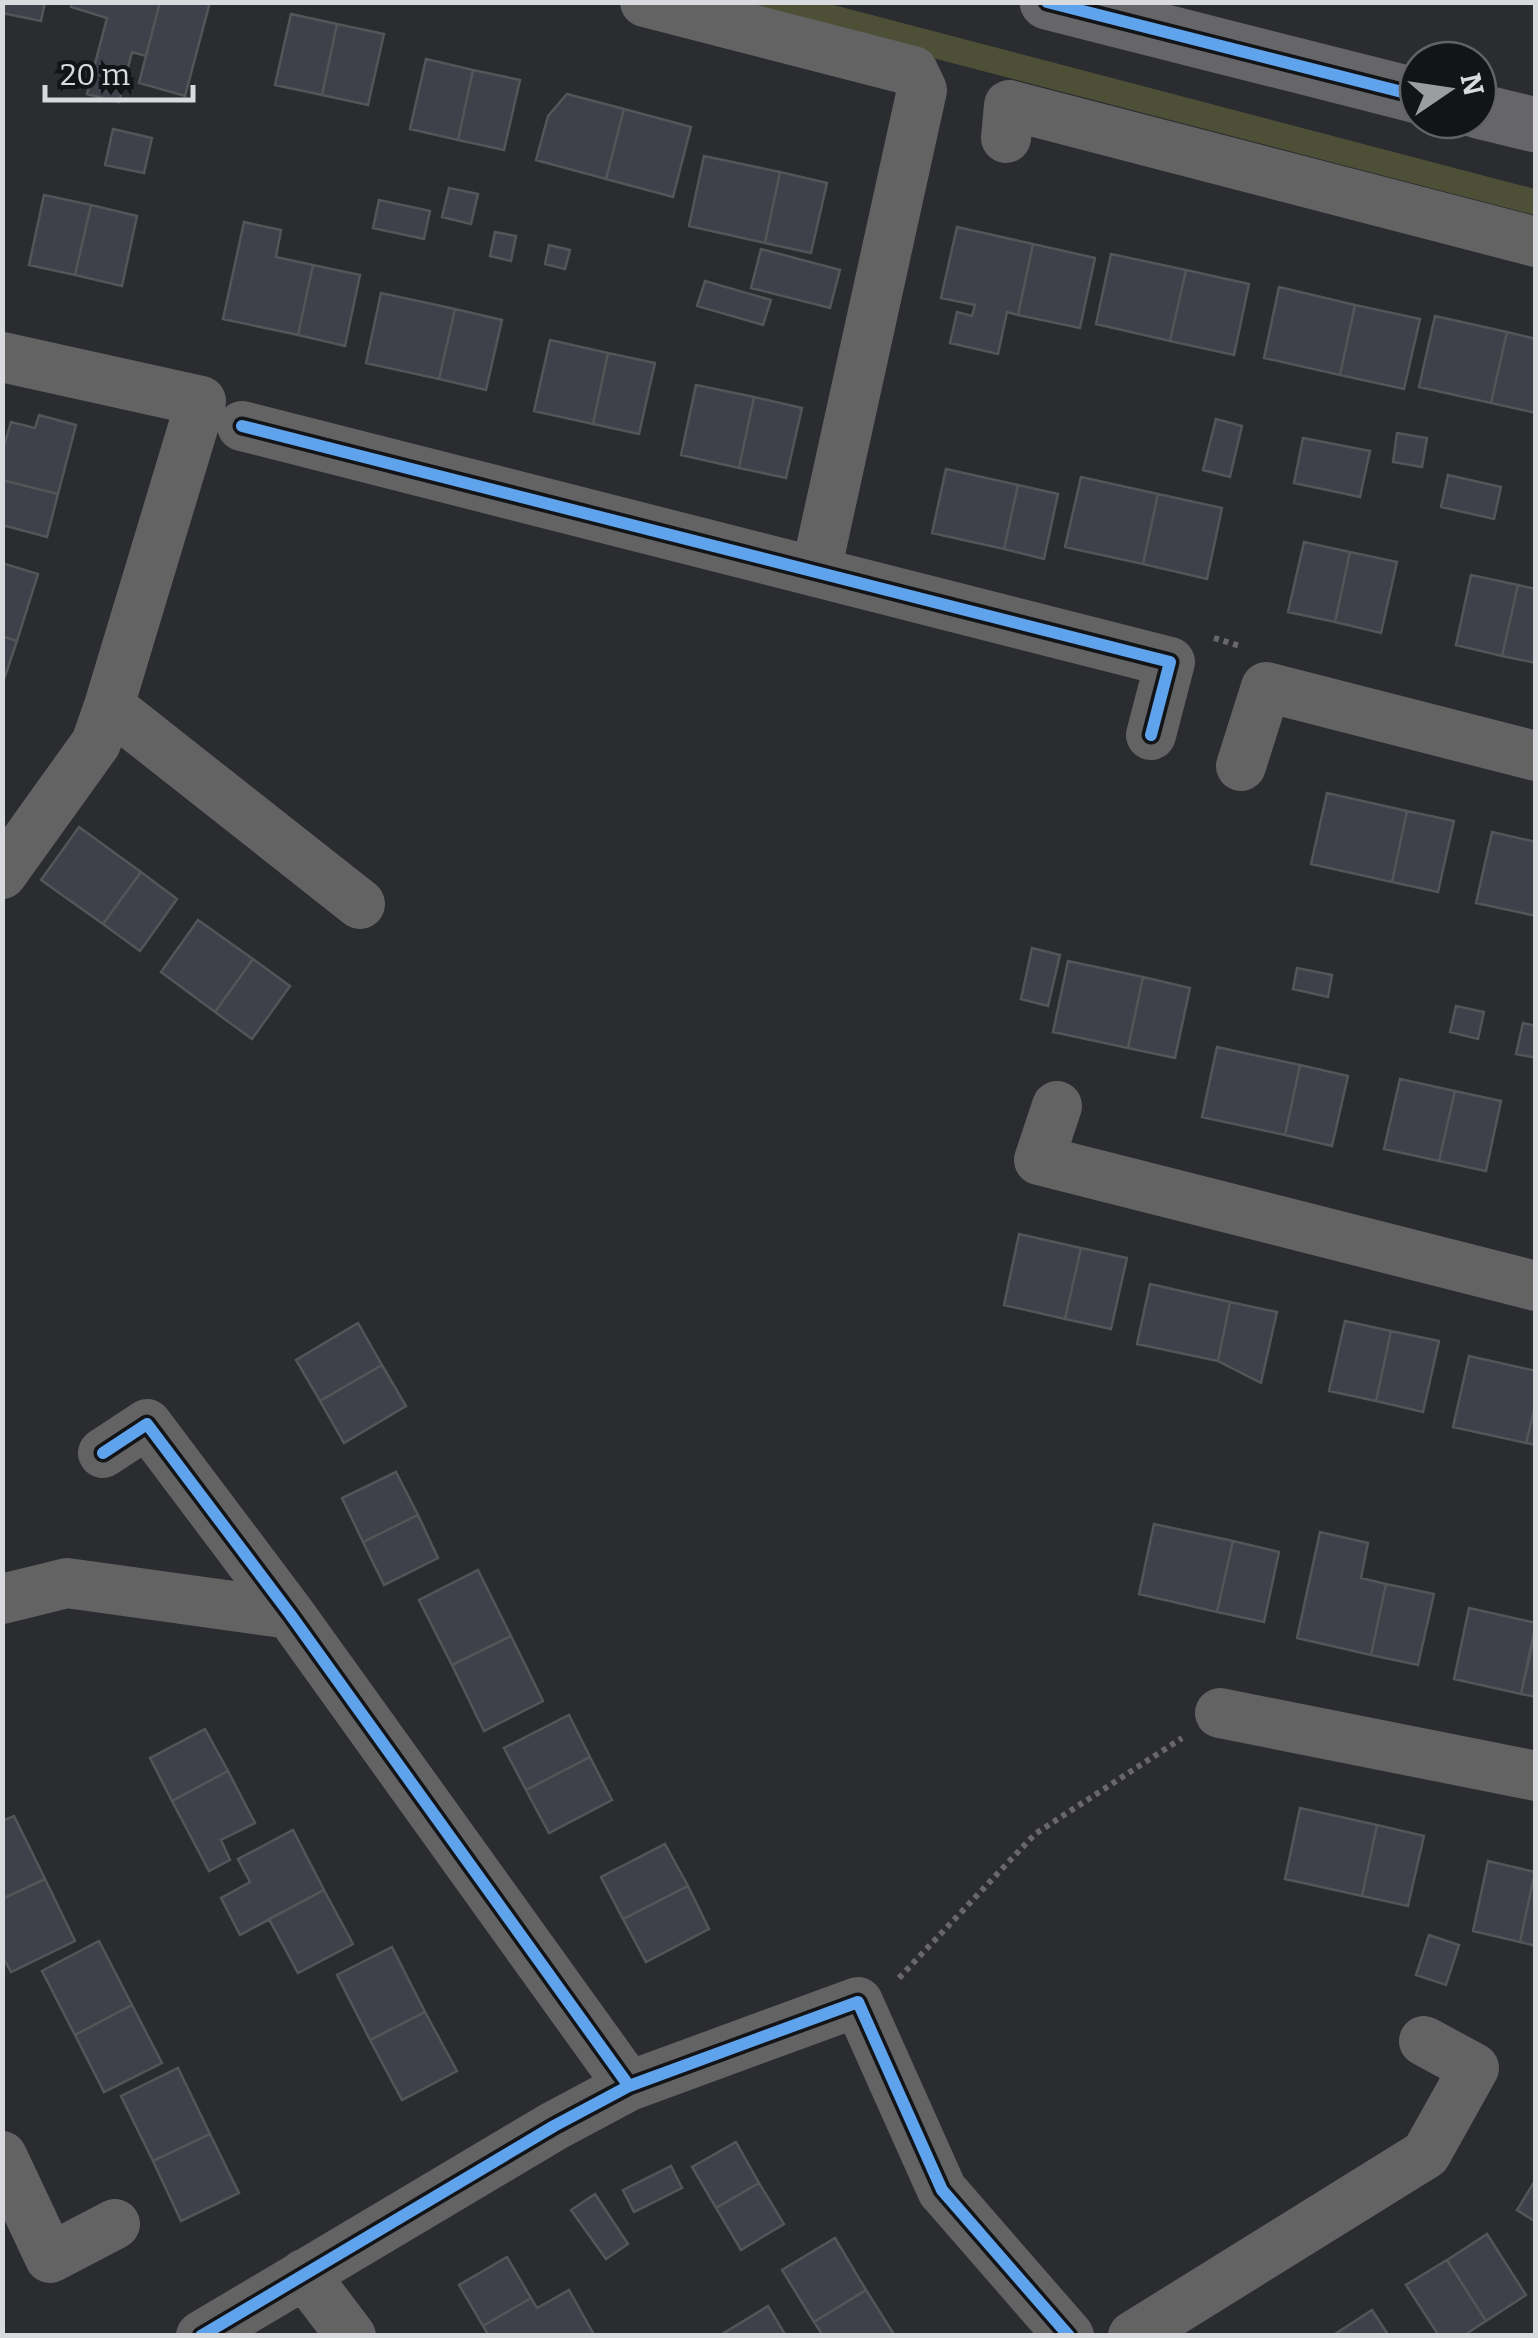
<svg xmlns="http://www.w3.org/2000/svg" width="1538" height="2338" font-family="Bitter,serif">
<style>
.green{fill:#4d4f37}
.building{fill:#3f414a;stroke:#545558;stroke-width:2.5}
.lines{fill:none;stroke-linecap:round;stroke-linejoin:round}
.path{stroke:#686869;stroke-width:6;stroke-dasharray:5 5;stroke-linecap:butt}
.street{stroke:#636364;stroke-width:50}
.secondary{stroke:#666567;stroke-width:55}
.cycleway-casing{stroke:#131417;stroke-width:19}
.cycleway{stroke:#60a3ed;stroke-width:12}
</style>
<rect width="100%" height="100%" fill="#2b2c30"/>
<!-- green -->
<path class="green" d="M722,3H826L1535,189V215Z"/>
<!-- building -->
<path class="building" d="M2,2H45L41,21L2,13Z
M72,2H160L146,56L132,52L119,102L87,94L107,18L71,7Z
M160,2H210L185,96L139,83Z
M291,14L337,24L322,95L275,85Z
M337,24L384,34L368,105L322,95Z
M426,59L473,70L458,140L410,129Z
M473,70L520,80L504,150L458,140Z
M567,94L624,109L606,179L536,160L548,116Z
M624,109L691,127L673,197L606,179Z
M113,129L152,138L144,173L105,165Z
M704,156L780,172L765,243L689,226Z
M780,172L827,183L811,253L765,243Z
M449,188L478,194L471,224L442,217Z
M44,195L91,205L75,275L29,265Z
M379,200L430,211L424,239L373,228Z
M91,205L137,216L122,286L75,275Z
M244,222L281,230L276,257L313,265L298,335L223,319Z
M957,227L1033,244L1018,315L1007,312L998,354L950,343L957,312L972,316L975,305L941,298Z
M495,232L516,236L511,261L490,256Z
M1033,244L1095,258L1080,328L1018,315Z
M549,245L570,250L565,269L545,264Z
M761,249L840,270L830,308L751,288Z
M1111,254L1186,270L1170,341L1096,324Z
M313,265L360,275L345,346L298,335Z
M1186,270L1249,284L1234,355L1170,341Z
M705,281L771,300L763,325L697,306Z
M1279,287L1355,305L1340,375L1264,358Z
M381,293L455,309L439,379L366,363Z
M1355,305L1420,319L1404,389L1340,375Z
M455,309L502,320L486,390L439,379Z
M1435,316L1507,332L1491,403L1419,387Z
M1507,332L1536,339V413L1491,403Z
M550,340L608,353L593,424L534,411Z
M608,353L655,363L639,434L593,424Z
M696,385L754,397L739,468L681,455Z
M754,397L802,408L786,478L739,468Z
M39,415L76,425L58,494L2,480V453L11,422L35,428Z
M1216,419L1242,426L1230,477L1203,470Z
M1397,433L1427,438L1422,467L1393,462Z
M1303,438L1370,451L1360,497L1294,483Z
M946,469L1018,485L1004,549L932,533Z
M1448,475L1501,487L1494,519L1441,507Z
M1081,477L1158,494L1143,564L1065,547Z
M2,480L58,494L47,537L2,525Z
M1018,485L1058,494L1044,559L1004,549Z
M1158,494L1222,508L1207,579L1143,564Z
M1304,542L1350,552L1335,622L1288,612Z
M1350,552L1397,562L1381,633L1335,622Z
M2,563L38,574L17,641L2,636Z
M1471,575L1518,585L1502,656L1456,645Z
M1518,585L1536,589V663L1502,656Z
M2,636L17,641L2,685Z
M1327,793L1407,811L1392,882L1311,864Z
M1407,811L1454,821L1438,892L1392,882Z
M79,827L141,872L103,924L41,880Z
M1492,832L1536,842V916L1476,903Z
M141,872L177,899L140,951L103,924Z
M198,920L253,959L215,1012L161,972Z
M1032,948L1060,955L1048,1006L1021,999Z
M253,959L290,986L252,1039L215,1012Z
M1068,961L1143,977L1128,1048L1053,1032Z
M1297,968L1332,975L1328,997L1293,989Z
M1143,977L1190,988L1175,1058L1128,1048Z
M1456,1006L1484,1012L1478,1039L1450,1032Z
M1523,1023L1536,1026V1058L1516,1054Z
M1217,1047L1300,1065L1285,1135L1202,1117Z
M1300,1065L1348,1076L1332,1146L1285,1135Z
M1400,1079L1455,1091L1439,1161L1384,1149Z
M1455,1091L1501,1101L1486,1171L1439,1161Z
M1019,1234L1081,1248L1065,1319L1004,1305Z
M1081,1248L1127,1258L1111,1329L1065,1319Z
M1150,1284L1230,1302L1218,1361L1137,1344Z
M1230,1302L1277,1312L1261,1383L1218,1361Z
M1345,1321L1391,1331L1376,1401L1329,1391Z
M358,1323L382,1365L320,1401L296,1360Z
M1391,1331L1439,1341L1423,1412L1376,1401Z
M1469,1356L1536,1371V1402L1526,1443L1453,1427Z
M382,1365L406,1406L344,1443L320,1401Z
M1536,1402V1445L1526,1443Z
M396,1472L418,1515L363,1542L342,1498Z
M418,1515L438,1558L384,1585L363,1542Z
M1154,1524L1233,1541L1217,1612L1139,1594Z
M1320,1532L1368,1543L1361,1578L1386,1584L1371,1655L1297,1638Z
M1233,1541L1279,1552L1264,1622L1217,1612Z
M478,1570L511,1636L452,1665L419,1600Z
M1386,1584L1434,1594L1418,1665L1371,1655Z
M1469,1608L1536,1623L1521,1694L1454,1679Z
M1536,1628V1697L1521,1694Z
M511,1636L543,1701L484,1731L452,1665Z
M569,1715L590,1757L526,1790L504,1748Z
M205,1729L228,1771L172,1801L150,1758Z
M590,1757L612,1800L549,1833L526,1790Z
M228,1771L255,1823L221,1840L230,1860L209,1871L172,1801Z
M1300,1808L1377,1825L1362,1896L1285,1879Z
M14,1816L45,1879L2,1899V1821Z
M1377,1825L1424,1836L1408,1906L1362,1896Z
M293,1830L324,1890L240,1935L221,1898L250,1882L238,1859Z
M665,1844L688,1886L623,1919L601,1877Z
M1488,1861L1535,1872L1520,1942L1473,1931Z
M1535,1872H1536V1946L1520,1942Z
M45,1879L75,1941L11,1972L2,1956V1899Z
M688,1886L709,1929L646,1962L623,1919Z
M324,1890L353,1944L298,1973L269,1919Z
M1429,1935L1459,1945L1446,1985L1416,1975Z
M99,1941L132,2005L75,2035L42,1971Z
M392,1947L425,2012L370,2040L337,1975Z
M132,2005L162,2063L104,2092L75,2035Z
M425,2012L457,2071L402,2100L370,2040Z
M178,2068L210,2134L153,2161L121,2096Z
M210,2134L239,2193L181,2221L153,2161Z
M736,2142L759,2183L716,2208L692,2167Z
M671,2166L682,2188L634,2212L623,2190Z
M1536,2179V2222L1517,2210Z
M759,2183L784,2224L741,2250L716,2208Z
M595,2194L628,2244L606,2259L571,2210Z
M1487,2234L1526,2295L1486,2321L1447,2260Z
M835,2238L866,2290L814,2322L782,2270Z
M507,2257L531,2298L483,2326L459,2285Z
M1447,2260L1486,2321L1463,2336H1439L1406,2285Z
M569,2290L593,2333L589,2336H489L483,2326L531,2298L537,2308Z
M866,2290L895,2336H823L814,2322Z
M768,2306L786,2336H719Z
M1372,2310L1389,2336H1332Z"/>
<g class="lines">
<!-- path -->
<path class="path" d="M1214,638L1240,646
M899,1978L1035,1834L1182,1738"/>
<!-- street -->
<path class="street" d="M645,2L913,71L922,90L816,571
M1006,138L1009,105L1536,242
M2,357L201,401L109,706L360,904
M242,426L1170,662L1151,735
M1241,766L1266,687L1536,756
M2,874L96,743L109,706
M1057,1106L1039,1160L1536,1286
M103,1453L147,1424L290,1614L629,2086
M2,1599L67,1583L290,1614
M1220,1713L1536,1776
M2,2156L50,2258L115,2224
M304,2274L351,2336
M201,2336L554,2126L629,2086L858,2002L942,2190L1069,2336
M1133,2336L1426,2154L1474,2068L1424,2041"/>
<!-- secondary -->
<path class="secondary" d="M1047,2L1418,96
M1478,111L1536,125"/>
<!-- cycleway casing -->
<g class="cycleway-casing">
<path id="cycleway" d="M1047,2L1418,96
M242,426L1170,662L1151,735
M103,1453L147,1424L290,1614L629,2086
M201,2336L554,2126L629,2086L858,2002L942,2190L1069,2336"/>
</g>
<!-- cycleway -->
<use href="#cycleway" class="cycleway"/>
</g>
<!-- border -->
<rect width="1538" height="2338" fill="none" stroke="#d8dade" stroke-width="10"/>
<!-- north arrow -->
<g transform="translate(1448 90) rotate(77)"><circle r="48" fill="#131417" stroke="#626367" stroke-width="2.5"/>
<path d="M0-8L18 38L0 25L-18 38Z" fill="#9b9da1"/>
<text y="-15" font-size="28" font-weight="bold" text-anchor="middle" fill="#d8dade">N</text>
</g>
<!-- scale -->
<path d="M45 85v15h148v-15" fill="none" stroke="#d8dade" stroke-width="5"/>
<text x="60" y="85" font-size="30" fill="#d8dade" stroke="#131417" stroke-width="8" paint-order="stroke">20 m</text>
</svg>
